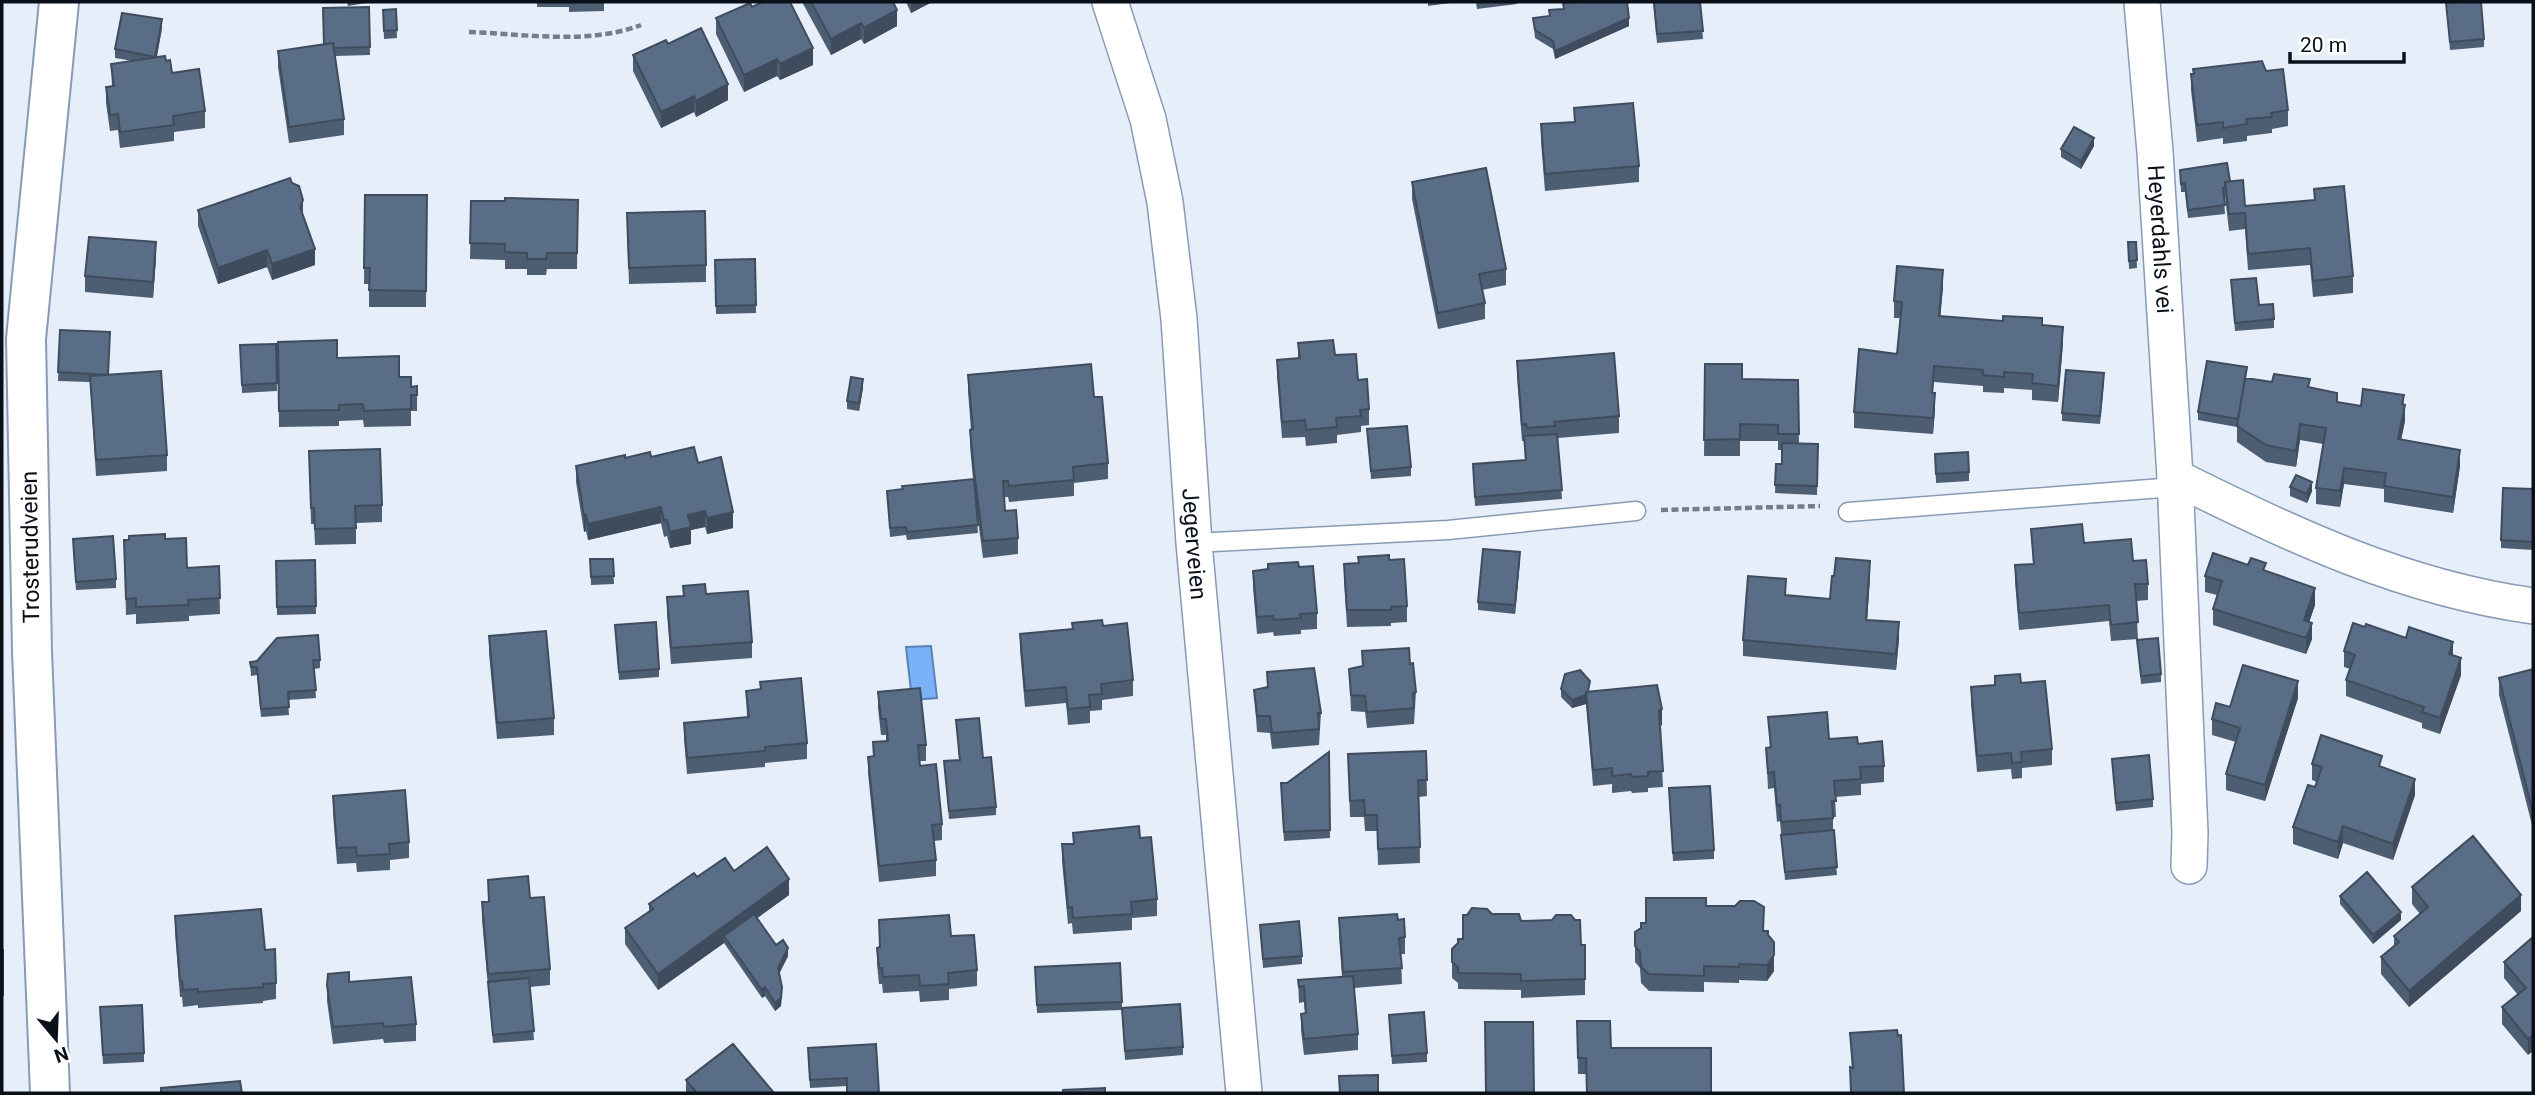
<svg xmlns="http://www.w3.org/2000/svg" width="2535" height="1095" viewBox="0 0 2535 1095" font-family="Roboto,sans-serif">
	<rect width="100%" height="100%" fill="#e6eefa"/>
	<path fill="#7bb1f7" stroke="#5981b5" stroke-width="2" d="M931,646L937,698L912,700L906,647Z"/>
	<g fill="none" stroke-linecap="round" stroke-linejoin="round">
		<g stroke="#879bb5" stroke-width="21">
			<path id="lane" d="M1848,512L2175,487
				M1194,543L1448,530L1636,511"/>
		</g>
		<g stroke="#879bb5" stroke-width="38">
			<g id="street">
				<path id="s1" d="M1110,2L1148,119L1165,202L1179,319L1194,543L1244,1093"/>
				<path id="s2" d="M2142,2L2155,152L2175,477L2190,833L2189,866"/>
				<path d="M2175,477C2291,535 2404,588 2533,606"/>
			</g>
		</g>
		<g stroke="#879bb5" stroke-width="42">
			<path id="secondary" d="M50,1093L32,651L26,339L59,2"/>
		</g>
		<path stroke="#757d88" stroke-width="4.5" stroke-dasharray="7 3.5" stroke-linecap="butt" d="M469,32C524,34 589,45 641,25
			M1661,510L1820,506"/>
		<use href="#lane" stroke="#fff" stroke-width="18"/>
		<use href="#street" stroke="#fff" stroke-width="35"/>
		<use href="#secondary" stroke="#fff" stroke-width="38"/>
	</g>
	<path fill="#4d5e73" d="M347,2H366V3L348,6Z
		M537,2H604V11L569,12V7H537Z
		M802,2H893L897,26L864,44L861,39L831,55Z
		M906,2H932L911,13Z
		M1428,2H1457L1428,6Z
		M1476,2H1517V4L1477,9Z
		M1653,2H1700L1703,39L1657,43Z
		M1563,3L1629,26L1555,59L1553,49L1535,38L1533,18L1549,16V10L1563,9Z
		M2446,3L2484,39V47L2450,50Z
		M369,7L370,55L335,56L344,119V135L289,143L278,67V51L324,44Z
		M752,7L813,65L780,80L777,76L744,92L716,34V18Z
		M396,9L397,38L384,39L383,10Z
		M162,28L157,57L166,61L172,73L205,111V128L174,132V141L120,148L118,130L110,131L106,103V87H112L111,64L133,61L115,58V49Z
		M668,44L728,100L696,117L694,112L661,128L633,71V55Z
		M2193,69L2266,71L2288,110V126L2272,129V133L2247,136V141L2223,144V138L2197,142L2191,90V74H2193Z
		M1574,108L1639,166V182L1545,191L1541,141V124L1574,122Z
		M2094,146L2081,169L2061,157V149Z
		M2180,170L2230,181L2245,206L2314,200V189L2353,276V293L2313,297L2310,265L2248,270L2245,229L2229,231L2225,196L2224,197L2225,214L2188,218L2185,192H2181Z
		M1412,182L1506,269V285L1482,290L1485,303V319L1438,329L1412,199Z
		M365,195H427L426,307H369V284H364Z
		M578,200L577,269H547L546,275H527V269H505V260L470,259L471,201Z
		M198,210L303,216L315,265L272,280L267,267L218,284L198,226Z
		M627,229L706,265V282L629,284Z
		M2128,242H2136L2137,268L2129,269Z
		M156,258L153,298L85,292V276Z
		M755,259L756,313L716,314L715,260Z
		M2231,280L2274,319V328L2235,331Z
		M1943,287L1940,316L2042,325L2063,343L2058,402L2032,400V390L2004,388V393L1983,392V386L1934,382L1933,393L1935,409L1933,434L1854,428V412L1897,354L1900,318H1894V301Z
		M60,330L108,374L167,455V471L96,476L90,382L58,381Z
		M278,342L337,358L399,377L411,387L417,386V411H411V426L364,427L363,420L339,421V426L279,427Z
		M1298,343L1335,355L1358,380L1369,409V425L1361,426V432L1337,435V443L1306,446L1305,437L1282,438L1277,376V360L1298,358Z
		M276,344L277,391L242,393L240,345Z
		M1517,361L1619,416V433L1558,438L1562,499L1475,506L1473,464L1525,460L1524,441H1522L1517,377Z
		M1705,364L1742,379L1798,380L1799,444H1818L1817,495L1775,493L1776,464H1782V450H1778V441H1740V456H1704Z
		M968,375L1094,397L1108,463V479L1074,483V496L1009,502L1008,497H1004L1005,511L1018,538V554L983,558L976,505L978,533L907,540L906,535L890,537L887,491L973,479L970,446V430H971L968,391Z
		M2246,378L2310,387L2337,402L2361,406L2404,405L2405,421L2401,439L2460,466L2453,513L2384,502V489L2344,484L2340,507L2316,504V488L2323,444L2300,440L2296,467L2266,462L2237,442V427L2198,420V412Z
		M2104,382L2100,424L2062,421V413Z
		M863,388L859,411L847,409V401Z
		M1367,429L1411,467V476L1371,479Z
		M309,451L382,505V522L356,523V544L315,545L314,524H311Z
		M1935,454L1969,472V481L1936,483Z
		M651,457L698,463L733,528L707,534L705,527L691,530V544L670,548L667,536L664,537L661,523L588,540L586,531L584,532L576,482V466L625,458Z
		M2290,487L2312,491L2307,503L2290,496Z
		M2533,489V550L2501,548V540Z
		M2031,529L2084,543L2133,561L2148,584V600L2136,601L2138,639L2111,641L2109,621L2019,630L2015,582V565L2033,564Z
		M165,539L187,568L219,566L220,614L189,616V621L136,624V614L126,615L124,540Z
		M73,547L116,579V588L76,590Z
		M1358,557L1389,560L1407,606V622L1391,623V626L1347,627L1344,580V564L1358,563Z
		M590,559H613L614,584L591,585Z
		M315,560L316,614L277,615L276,561Z
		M1520,560L1515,614L1478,610V602Z
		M1299,567L1317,613V629L1301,630V634L1274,636L1273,632L1257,634L1253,587V571Z
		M2266,571L2315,605L2309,622L2312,639L2306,654L2213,625V609L2217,595L2205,592V576Z
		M1870,577L1867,620L1899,639L1896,670L1743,656V640L1786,596L1830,599Z
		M683,586L706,594L752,642V658L671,664L667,613V597L683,596Z
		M1072,623L1103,626L1133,680V696L1102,700V710L1090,711V723L1068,725L1066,703L1025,707L1020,650V634L1072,629Z
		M615,625L659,669V677L619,680Z
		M489,636L554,718V735L497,739L489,653Z
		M2137,640L2161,674V682L2141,684Z
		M1362,651L1410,664L1416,692L1414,724L1367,728L1365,712L1351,711L1349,669L1362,667Z
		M2344,651L2453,656L2461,675L2440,734L2422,728V723L2346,696V680L2350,669L2344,667Z
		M320,660V668L314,669L316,698L288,700L289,715L261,717L257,675L251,676L250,662Z
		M2533,669V829L2499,695V678Z
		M1267,672L1321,713L1319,745L1272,749L1270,733L1257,732L1254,690L1267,687Z
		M1995,676L2021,683L2052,749V765L2022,768V778L2012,779L2011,769L1977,772L1971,704V687L1995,685Z
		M760,682L807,743V759L765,763V767L687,774L684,739V723L747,717L746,691L760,689Z
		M1561,689L1590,691L1662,725L1660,726L1663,787L1648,788V792L1632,793L1631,791L1612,793V784L1593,786L1586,704L1572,708L1561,697Z
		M878,692L926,745V761H920V766L942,824V840L934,841L936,860V876L879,882L868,773V757H873V742L886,741V735H881L878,708Z
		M2298,698L2265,801L2226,790V774L2236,742L2212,735V719L2230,707Z
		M1768,717L1829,739L1858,744L1884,766V782L1861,784V795L1835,797L1836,817H1833V830L1837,875L1785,880L1780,821L1777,822L1774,788L1768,789L1766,748L1770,747Z
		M956,720L996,807V815L949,819L944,761L959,760Z
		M1426,751L1427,796L1419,797L1420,863L1378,865L1377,831H1365L1364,817H1350L1348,754Z
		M1329,752L1330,838L1284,841L1281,792L1287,783Z
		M2112,759L2153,799V807L2116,811Z
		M2312,764L2382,767L2415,795L2393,860L2343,843L2338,859L2293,844V827L2317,782L2312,780Z
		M333,796L409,842V858L390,860V870L357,872L356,863L337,864L333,813Z
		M1669,797L1714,850V859L1673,861Z
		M1073,833L1140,838L1157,899V916L1132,918V930L1073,934L1072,923L1068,924L1062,861V844H1073Z
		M734,871L789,895L757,918L776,945L788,956L779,974L782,995L781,1006L775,1011L765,996L762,998L724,943L658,990L625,944V928L649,911V904L697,877Z
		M488,880L530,898L550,969V985L530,987L534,1040L493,1043L482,919V902H488Z
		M2412,887L2521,911L2409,1007L2381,974V957L2394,946V936L2420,914L2412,904Z
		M2340,896L2401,920L2373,944L2340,904Z
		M1706,906L1763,931L1774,942V971L1767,981L1739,980V983L1704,982V992L1649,991L1641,983L1640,968L1635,962V932L1646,923Z
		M1492,914L1521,921L1581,945H1585V995L1521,998V990L1458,989V983L1452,978V949Z
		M175,916L265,950L276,983V999L263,1001V1003L198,1008V1005L183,1007L182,997H180L175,932Z
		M1339,918L1398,920L1405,937V954H1401L1402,984L1354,988L1358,1034V1050L1304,1055L1301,1030V1014H1305L1304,1002L1299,1003L1298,980L1342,977L1339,935Z
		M879,920L951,936L977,970V986L949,989V1000L920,1002L919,991L883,993L882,984H879L877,964V948H879Z
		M1260,925L1302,956V964L1263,968Z
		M2533,937L2528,1055L2502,1024V1007L2518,995L2504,978V962Z
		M1035,967L1122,1002V1008L1183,1047V1055L1125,1060L1122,1010L1037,1013Z
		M349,982L416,1024V1041L384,1043L383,1039L333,1044L327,1001V985Z
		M100,1015L144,1053V1062L103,1064Z
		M1389,1015L1427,1053V1062L1392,1064Z
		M1577,1021L1611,1048L1586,1074H1578Z
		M1850,1033L1904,1093H1850V1067H1852Z
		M808,1057L879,1093L847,1086L810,1088Z
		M686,1080L774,1093H686Z"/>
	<path fill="#3f4c5e" d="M911,2H932L911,13Z
		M897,10V26L864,44V28Z
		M1629,18V26L1555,59V51Z
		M162,19V28L155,65V57Z
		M861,23V39L831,55V39Z
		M813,48V65L780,80V64Z
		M777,59V76L744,92V75Z
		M728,84V100L696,117V101Z
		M694,96V112L661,128V112Z
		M2094,138V146L2081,169V161Z
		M303,200V216L300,207Z
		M156,242V258L153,298V282Z
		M315,249V265L272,280V264Z
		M267,250V267L218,284V268Z
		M1943,270V287L1939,332V316Z
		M2063,327V343L2058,402V386Z
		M863,379V388L859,411V403Z
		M1935,393V409L1933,434V418Z
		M2404,395L2403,413L2405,405V421L2398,455V439Z
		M2300,424V440L2296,467V451Z
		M2460,450V466L2453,513V497Z
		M2344,468V484L2340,507V491Z
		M2312,482V491L2307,503V494Z
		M661,507V523L588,540V524Z
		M705,511V527L691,530V544L670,548V532L688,515Z
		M733,512V528L707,534V518Z
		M586,515V531L584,532V516Z
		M1520,552V560L1515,614V605Z
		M1870,561V577L1866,636V620Z
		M2315,588V605L2304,637V620Z
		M1899,622V639L1896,670V654Z
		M2312,623V639L2306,654V638Z
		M2453,642V658L2449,654Z
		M2461,658V675L2440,734V718Z
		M2298,681V698L2265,801V785Z
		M1586,695V704L1572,708V700Z
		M1662,709V725L1659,727V711Z
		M2415,779V795L2393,860V844Z
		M2343,826V843L2338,859V842Z
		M789,879V895L727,940L724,936V943L658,990V974Z
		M2521,895V911L2409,1007V991Z
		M2401,912V920L2373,944V935Z
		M788,948V956L778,976V968Z
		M1774,955V971L1767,981V965Z
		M765,987V996L762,998V990Z
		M782,987L781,1006L775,1011V1003Z
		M2533,1035V1051L2528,1055V1039Z"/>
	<path fill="#5a6d86" stroke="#3f4c5e" stroke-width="2" d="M763,2H790L813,48L780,64L777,59L744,75L716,18L750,3L752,7Z
		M811,2H893L897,10L864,28L861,23L831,39Z
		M1579,2H1627L1629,18L1555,51L1553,41L1535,30L1533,18L1550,16L1549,10L1564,9L1563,3Z
		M1654,2H1700L1703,31L1657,34Z
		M2459,2H2481L2484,39L2450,42L2446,3Z
		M369,7L370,47L334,48L333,43L324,44L323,8Z
		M396,9L397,30L384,31L383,10Z
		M122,13L162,19L155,57L115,49Z
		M701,28L728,84L696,101L694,96L661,112L633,55L666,40L668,44Z
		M333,43L344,119L289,127L278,51Z
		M165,56L166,61L170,60L172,73L199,69L205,111L173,116L174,125L120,132L118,114L110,115L106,87L114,86L111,64Z
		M2262,61L2266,71L2283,69L2288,110L2271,113L2272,117L2246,119L2247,124L2223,128V122L2197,125L2191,74H2194L2193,69Z
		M1633,103L1639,166L1545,174L1541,124L1575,122L1574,108Z
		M2074,127L2094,138L2081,161L2061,149Z
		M2227,163L2230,181L2225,182V188H2223L2225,205L2188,210L2185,183L2181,184L2180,170Z
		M1486,168L1506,269L1479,274L1485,303L1438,313L1412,182Z
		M290,178L292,183L299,186L303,200L300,207L315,249L272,264L267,250L218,268L198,210Z
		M2243,180L2245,206L2315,200L2314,189L2344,186L2353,276L2313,281L2310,248L2248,254L2245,213L2229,214L2225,182Z
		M365,195H427L426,291L369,290L370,268H364Z
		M505,198L578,200L577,253H547L546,259H527V253L505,252V244L470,243L471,201H505Z
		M705,211L706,265L629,268L627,213Z
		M89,237L156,242L153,282L85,276Z
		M2128,242H2136L2137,260L2129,261Z
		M755,259L756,305L716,306L715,260Z
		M1897,266L1943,270L1939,316L2003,321V316L2042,318V325L2063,327L2058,386L2032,383L2033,374L2004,372V377L1983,375V370L1934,366L1932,393H1935L1933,418L1854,412L1859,349L1897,354L1902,302L1894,301Z
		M2256,278L2259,305L2273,304L2274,319L2235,323L2231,280Z
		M60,330L110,332L108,375L58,372Z
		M337,340V358L399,356V377H411V387L417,386V395H411V409L364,411L363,404L339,405V410L279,411L278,342Z
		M1333,340L1335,355L1356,354L1358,380L1367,379L1369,409L1360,410L1361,416L1336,418L1337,427L1306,430L1305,420L1282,422L1277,360L1300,358L1298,343Z
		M276,344L277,383L242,385L240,345Z
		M1614,353L1619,416L1554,422L1555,426L1527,428L1526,424L1522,425L1517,361Z
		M2207,361L2247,367L2238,419L2198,412Z
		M1091,364L1094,397H1102L1108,463L1073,467L1074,480L1009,486L1008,481H1003L1005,511L1016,510L1018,538L983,541L974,471L970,430L973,429L968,375Z
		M1705,364H1742V379L1798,380L1799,434H1778V425L1740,424V439L1704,440Z
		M2066,370L2104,373L2100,416L2062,413Z
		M161,371L167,455L96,460L90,376Z
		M2274,374L2310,379L2308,387L2337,393V402L2361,406L2363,389L2404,395L2402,404L2405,405L2398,439L2460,450L2453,497L2384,486L2386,473L2344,468L2340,491L2316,488L2326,428L2300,424L2296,451L2266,445L2237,426L2245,378L2272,382Z
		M851,377L863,379L859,403L847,401Z
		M1407,426L1411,467L1371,471L1367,429Z
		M1557,434L1562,490L1475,497L1473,464L1526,460L1524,436Z
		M1782,443L1818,444L1817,486L1775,485L1776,464H1782Z
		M694,447L698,463L721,457L733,512L707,518L705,511L688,515L691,527L670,532L667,520H664L661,507L588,524L586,515L584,516L576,466L625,455V458L650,452L651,457Z
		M380,449L382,505L355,506L356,528L315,529L314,508H311L309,451Z
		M1968,452L1969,472L1936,474L1935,454Z
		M2296,475L2312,482L2307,494L2290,487Z
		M974,479L978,525L907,532L906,527L890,528L887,491L903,489L902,486Z
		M2503,488L2533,489V542L2501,540Z
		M2082,524L2084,543L2131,539L2133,561L2146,560L2148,584H2135L2138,622L2111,625L2109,605L2019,613L2015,565L2034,564L2031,529Z
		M165,534V539L186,538L187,568L219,566L220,598L188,600L189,605L136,607V598L126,599L124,540H129V536Z
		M113,536L116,579L76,582L73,539Z
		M1483,549L1520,552L1515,605L1478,602Z
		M2213,553L2248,565L2251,558L2266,563L2263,570L2315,588L2304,620L2312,623L2306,638L2213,609L2222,581L2205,576Z
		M1389,555V560L1404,559L1407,606L1391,607V610H1347L1344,564L1359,563L1358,557Z
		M1836,558L1870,561L1866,620L1899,622L1896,654L1743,640L1748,576L1786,579L1785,595L1830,599L1832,576H1834Z
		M590,559H613L614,576L591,577Z
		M315,560L316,606L277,607L276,561Z
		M1298,562L1299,567L1313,566L1317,613L1300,614L1301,618L1274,620L1273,616L1257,617L1253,571L1268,569V564Z
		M705,584L706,594L748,591L752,642L671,648L667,597L684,596L683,586Z
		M1102,620L1103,626L1127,623L1133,680L1101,684L1102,694L1089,695L1090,707L1068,709L1066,687L1025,691L1020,634L1073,629L1072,623Z
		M656,622L659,669L619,672L615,625Z
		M2353,623L2365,627L2366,624L2406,638L2409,627L2453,642L2449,654L2461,658L2440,718L2422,712L2424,707L2346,680L2355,655L2344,651Z
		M546,631L554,718L497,723L489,636Z
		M318,635L320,660H313L316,690L288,692L289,707L261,709L257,667H251L250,662L257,661L277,638Z
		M2158,638L2161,674L2141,676L2137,640Z
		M1409,648L1410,664L1413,663L1416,692L1413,693L1414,708L1367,712L1365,696L1351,695L1349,669L1363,666L1362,651Z
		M2243,665L2298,681L2265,785L2226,774L2240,728L2212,719L2216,703L2230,707Z
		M1314,668L1321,713H1318L1319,729L1272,733L1270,716H1257L1254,690L1268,687L1267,672Z
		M2533,669V813L2499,678Z
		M1580,670L1590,681L1588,691L1586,692V695L1572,700L1561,689L1565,674Z
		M2020,674L2021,683L2045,681L2052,749L2021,752L2022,762L2012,763L2011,753L1977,756L1971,687L1995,685V676Z
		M801,678L807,743L765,747V751L687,758L684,723L749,717L746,691L761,689L760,682Z
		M1657,685L1662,709L1659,711L1663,771L1648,772V776L1632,777L1631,774L1612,776V768L1593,770L1586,692Z
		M920,688L926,745H918L920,766L936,764L942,824L932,825L936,860L879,866L868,757L874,756L873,742L888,741L886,719H881L878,692Z
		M1827,712L1829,739L1857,737L1858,744L1882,741L1884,766L1860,767L1861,779L1834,781L1836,801H1832L1833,818L1781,822L1780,805L1777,806L1774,772L1768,773L1766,748L1771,747L1768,717Z
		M979,718L983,758L991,757L996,807L949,811L944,761L960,760L956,720Z
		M2321,735L2382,756L2379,766L2415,779L2393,844L2343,826L2338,842L2293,827L2308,785L2315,787L2322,767L2312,764Z
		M1426,751L1427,780H1418L1420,847L1378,849L1377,815H1365L1364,800L1350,801L1348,754Z
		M1329,752L1330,830L1284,832L1281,783H1287Z
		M2149,755L2153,799L2116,803L2112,759Z
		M1710,786L1714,850L1673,853L1669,788Z
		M405,790L409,842L389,844L390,854L357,856L356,847L337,848L333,796Z
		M1139,826L1140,838L1151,837L1157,899L1131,902L1132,914L1073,918L1072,907L1068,908L1062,844H1074L1073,833Z
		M1834,830L1837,867L1785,872L1781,835Z
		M2473,836L2521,895L2409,991L2381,957L2399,942L2394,936L2428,907L2412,887Z
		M767,847L789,879L658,974L625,928L653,909L649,904L694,873L697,877L725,858L734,871Z
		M2367,872L2401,912L2373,935L2340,896Z
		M528,876L530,898L544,897L550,969L488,974L482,902H489L488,880Z
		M1646,898H1706V906H1735L1740,901H1754L1764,907L1763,931H1768V935L1774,942V955L1767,965L1739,964V967L1704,966V976L1649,974L1641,967L1640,952L1635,946V932L1641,928V923H1646Z
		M1472,908L1487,909L1492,914H1519L1521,921L1552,920L1556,915H1571L1575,920H1580L1581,945H1585V979L1521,981V974L1458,973V967L1452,962V949L1458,943V939H1463V915H1467Z
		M261,909L265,950L275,949L276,983L263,984V987L198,992V989L183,990L182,981H180L175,916Z
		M754,914L776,945L783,940L788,948L778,968L782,987L781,998L775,1003L765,987L762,990L724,936Z
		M1397,914L1398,920L1404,919L1405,937L1399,938L1402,968L1343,972L1339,918Z
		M949,915L951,936L974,935L977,970L948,973L949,984L920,986L919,975L883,977L882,968H879L877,948L880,947L879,920Z
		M1299,921L1302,956L1263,959L1260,925Z
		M2533,937V1035L2528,1039L2502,1007L2526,988L2504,962Z
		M2,950H3V995H2Z
		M1120,963L1122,1002L1037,1005L1035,967Z
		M349,972V982L411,977L416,1024L384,1027L383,1023L333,1027L327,985L328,974Z
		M1353,976L1358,1034L1304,1039L1301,1014L1306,1013L1304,986L1299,987L1298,980Z
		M529,978L534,1031L493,1035L488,982Z
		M1180,1004L1183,1047L1125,1051L1122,1008Z
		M142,1005L144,1053L103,1055L100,1007Z
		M1424,1012L1427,1053L1392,1056L1389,1015Z
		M1577,1021H1610L1611,1048H1711V1093H1587L1586,1058H1578Z
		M1485,1022H1533L1534,1093H1486Z
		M1897,1030L1898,1036L1901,1035L1904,1093H1851L1850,1067L1853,1068L1850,1033Z
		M733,1044L774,1093H697L686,1080Z
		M876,1044L879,1093H847V1078L810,1080L808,1048Z
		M1378,1075V1093H1340L1339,1076Z
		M240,1081L242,1093H161V1088Z
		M1105,1088V1093H1063V1090Z"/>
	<g text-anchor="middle" stroke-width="5" stroke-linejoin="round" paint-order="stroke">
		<g font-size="23" fill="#09101a" stroke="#fff">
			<text dy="8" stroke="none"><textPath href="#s2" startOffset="238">Heyerdahls vei</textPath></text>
			<text dy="8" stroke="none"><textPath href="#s1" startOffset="551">Jegerveien</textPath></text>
			<text transform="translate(30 547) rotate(-91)" y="8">Trosterudveien</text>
		</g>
	</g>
	<rect width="2535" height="1095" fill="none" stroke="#09101a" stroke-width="7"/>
	<g transform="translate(56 1039) rotate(161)" stroke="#ffffff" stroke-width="5" paint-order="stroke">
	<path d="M0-5L12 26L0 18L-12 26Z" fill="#09101a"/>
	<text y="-10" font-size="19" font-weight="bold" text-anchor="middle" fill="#09101a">N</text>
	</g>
	<path d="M2290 52v10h114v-10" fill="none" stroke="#09101a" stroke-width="3.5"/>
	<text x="2300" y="52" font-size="21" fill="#09101a" stroke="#ffffff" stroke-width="5" paint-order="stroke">20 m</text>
</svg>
